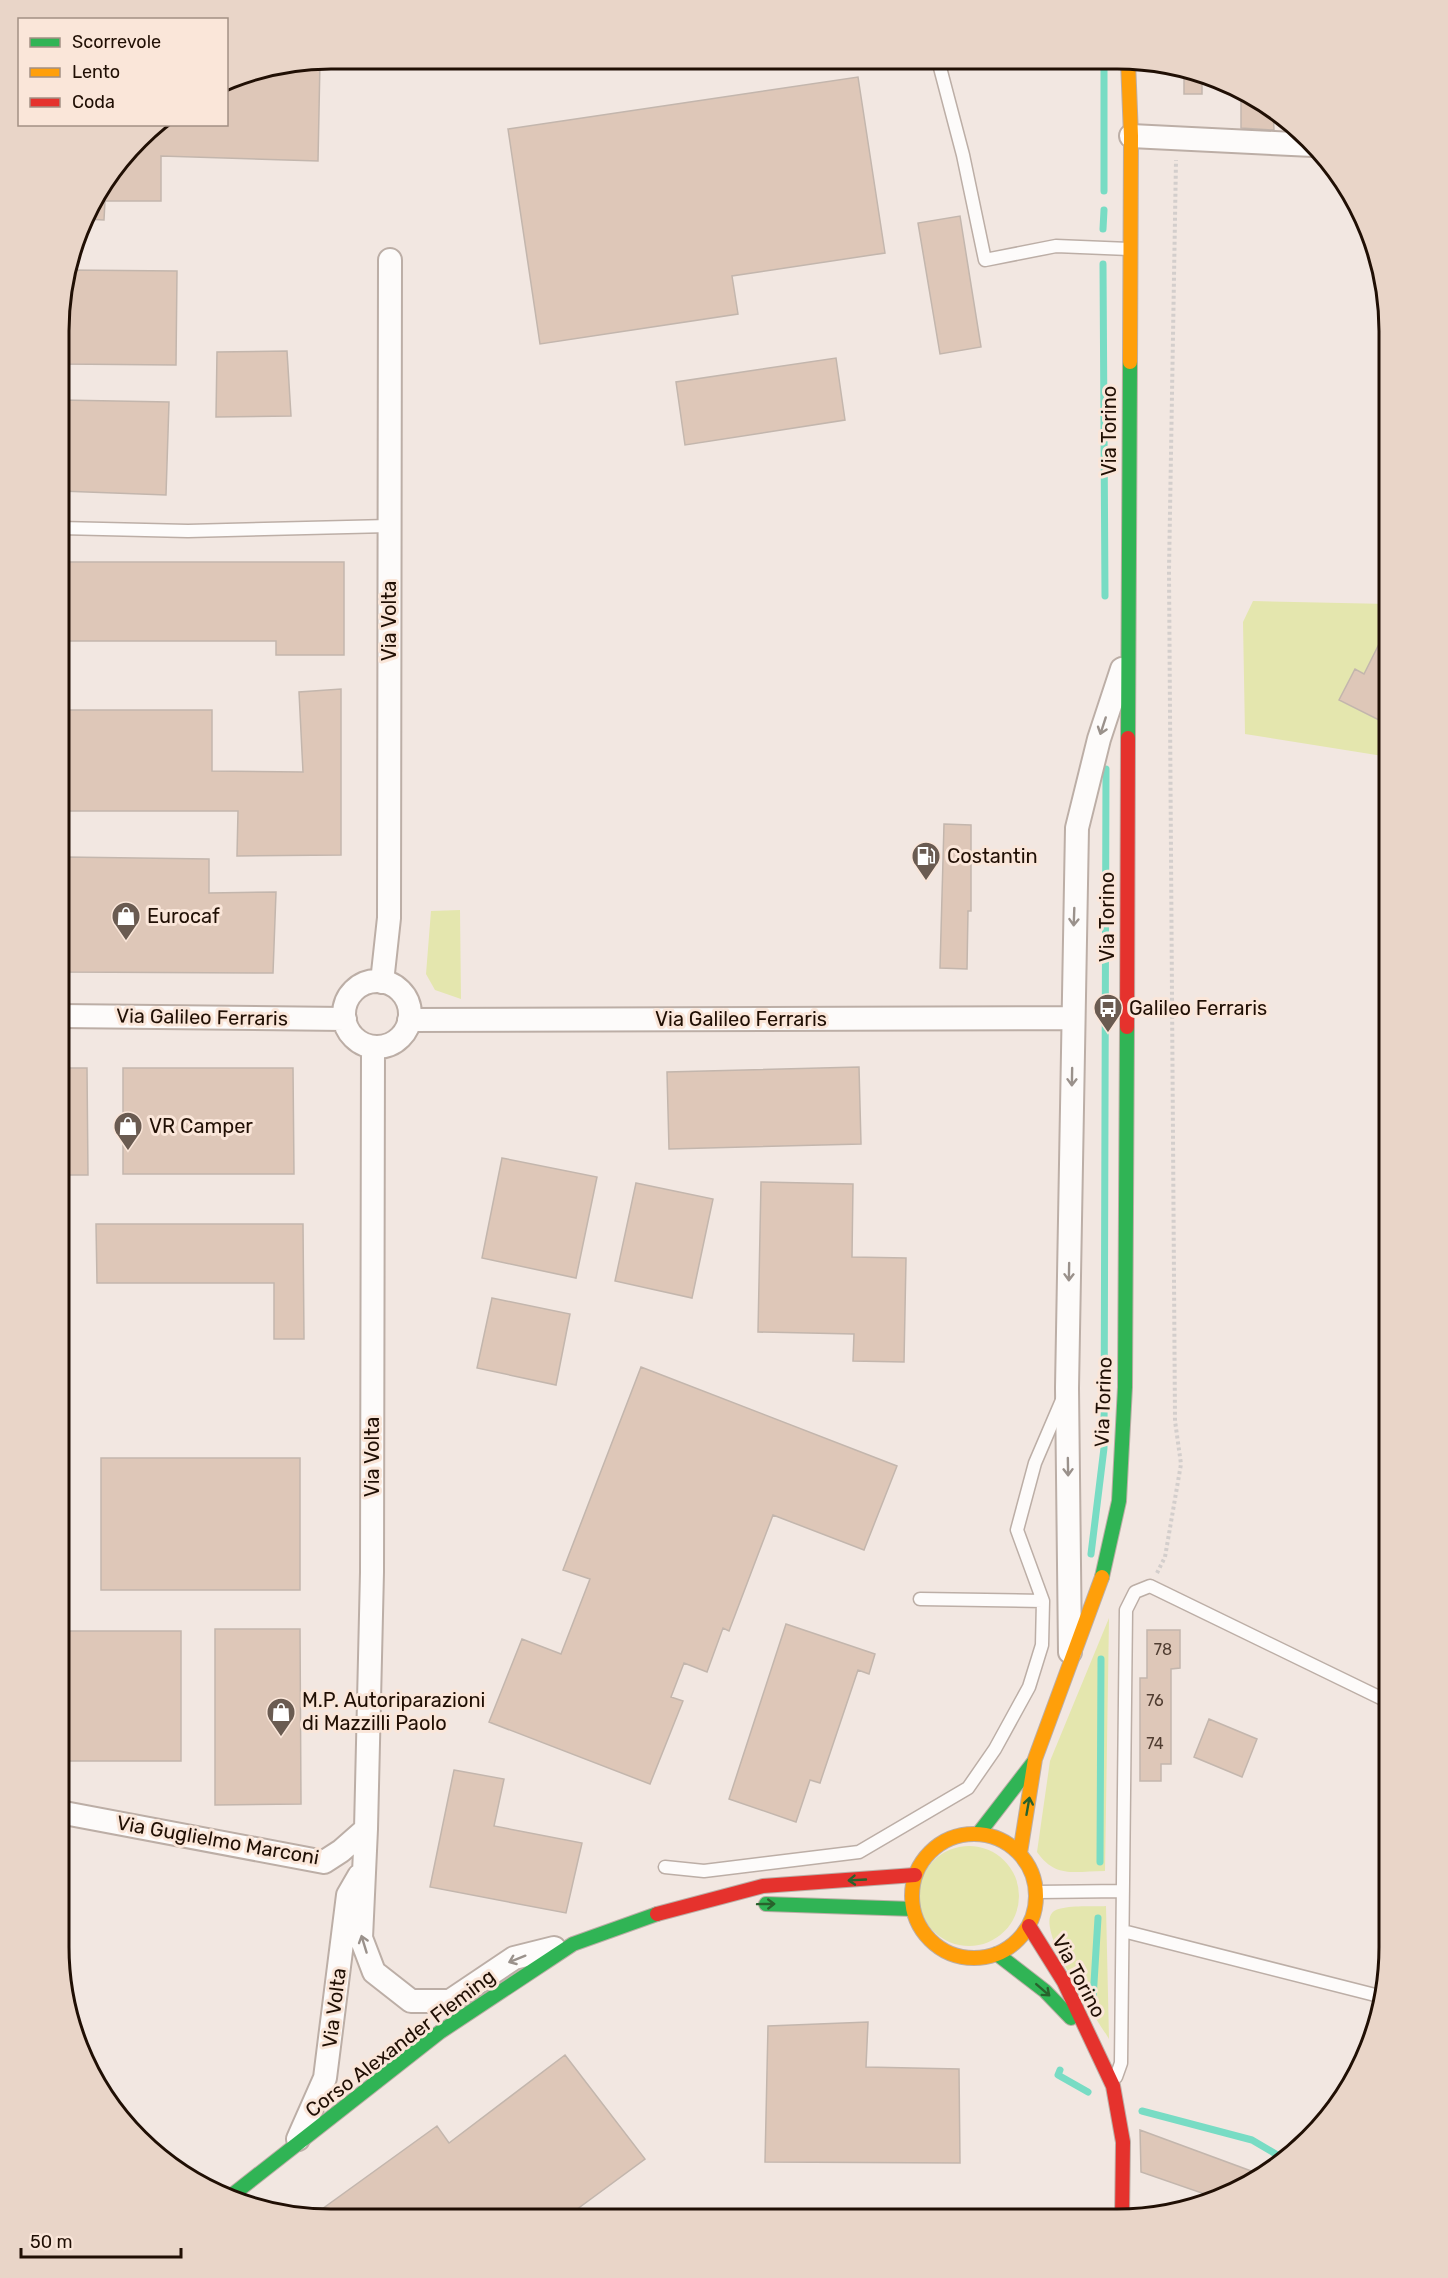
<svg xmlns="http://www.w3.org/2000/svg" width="1448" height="2278" viewBox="0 0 1448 2278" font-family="Rubik,sans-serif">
	<rect width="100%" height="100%" fill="#f2e7e1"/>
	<path fill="#e4e6ae" d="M1253,601L1389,604V757L1245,734L1243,622Z
		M460,910L461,999L435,990L426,974L431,911Z
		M1109,1618L1105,1871C1075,1871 1056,1879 1037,1852L1050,1761Z
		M919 1896a50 50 0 1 1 100 0a50 50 0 1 1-100 0Z
		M1106,1906L1109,2039C1098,2020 1036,1931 1052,1913C1059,1904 1094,1907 1106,1906Z"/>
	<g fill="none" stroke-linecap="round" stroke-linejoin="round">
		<path stroke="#78dcc4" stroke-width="7" d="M1104,61V191
			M1103,229L1104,210
			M1103,264L1105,596
			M1091,1554L1104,1448L1106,769
			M1100,1862L1101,1659
			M1093,1999L1098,1918
			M1060,2070L1058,2075L1088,2092
			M1142,2111L1252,2140L1286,2160"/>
	</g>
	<path fill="#dec7b8" stroke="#c3b6ad" stroke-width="1.5" d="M320,61L318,161L161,156V201H105L104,220L84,219L87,210L151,126L226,124V79Z
		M1184,69L1202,74V94H1184Z
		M858,77L885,253L732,276L738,314L540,344L508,129Z
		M1241,91L1273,109L1274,130L1241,128Z
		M960,216L981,347L940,354L918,223Z
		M68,270L177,271L176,365L61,364V296Z
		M287,351L291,416L216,417L217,352Z
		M836,358L845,420L685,445L676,382Z
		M61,400L169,402L166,495L61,491Z
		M60,562H344V655H276V641H60Z
		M1389,624V705L1381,721L1339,700L1355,669L1364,674Z
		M341,689V855L237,856L238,811H62V710H212V771L303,772L299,692Z
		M944,824L971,825V911H968L967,969L940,968Z
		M65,857L209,859V893L276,892L273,973L64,972Z
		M859,1067L861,1144L669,1149L667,1072Z
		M60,1068H87L88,1175H60Z
		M123,1068H293L294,1174H123Z
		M502,1158L597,1177L576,1278L482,1258Z
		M761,1182L853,1184L852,1257L906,1258L904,1362L853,1361L854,1334L758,1332Z
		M636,1183L713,1199L692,1298L615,1281Z
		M96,1224H303L304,1339H274V1283H97Z
		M492,1298L570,1314L556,1385L477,1368Z
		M641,1367L897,1466L864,1550L773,1515L729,1631L723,1628L707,1672L684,1663L671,1697L683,1701L650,1784L489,1722L522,1639L561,1654L590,1579L563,1570Z
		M101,1458H300V1590H101Z
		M786,1624L875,1654L869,1674L858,1670L820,1783L810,1780L796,1822L729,1799Z
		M215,1629H300L301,1804L215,1805Z
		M1147,1630H1180V1668L1171,1669V1764H1161V1781H1140V1678H1147Z
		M67,1631H181V1761H68Z
		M1209,1719L1257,1739L1242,1777L1194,1757Z
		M454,1770L504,1779L494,1826L582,1843L566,1913L430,1887Z
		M868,2022L866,2067L959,2069L960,2163L765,2162L768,2026Z
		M565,2055L645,2159L565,2218L311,2217L437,2126L449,2143Z
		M1140,2130L1262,2175L1219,2199L1141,2172Z"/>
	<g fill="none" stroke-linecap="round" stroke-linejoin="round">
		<g stroke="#bcaea6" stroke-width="15">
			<path id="lane" d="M938,60L963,155L985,260L1056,246L1129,249
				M60,528L188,531L389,526
				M920,1599L1043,1601
				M665,1867L704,1871L859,1852L968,1788L995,1749L1029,1687L1042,1645L1043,1601L1017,1530L1035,1463L1062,1400
				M1037,1892L1123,1891
				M1123,1931L1383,1997
				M1116,2077L1121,2063L1126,1610L1135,1592L1150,1586L1389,1702"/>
		</g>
		<g stroke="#bcaea6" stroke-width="26">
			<path id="street" d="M1131,136L1313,145
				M344 1014a33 33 0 1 1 66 0a33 33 0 1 1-66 0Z
				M382,982L389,918L390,260
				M60,1016L345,1019
				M409,1020L1073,1018
				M373,1047L372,1572L366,1829L361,1938L374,1972L411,2001H450L514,1958L554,1948
				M1070,1652L1067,1388L1077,828L1099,739L1122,669
				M59,1812L324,1862L341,1851L366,1829
				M298,2139L325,2078L348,1895L359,1876"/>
		</g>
		<g stroke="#bcaea6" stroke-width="16">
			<path id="fast" d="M1128,738L1130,362
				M1102,1577L1119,1501L1125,1387L1127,1027
				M979,1833L1033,1763
				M766,1904L913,1909
				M997,1954L1045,1991L1071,2018
				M227,2199L440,2032L573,1944L657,1914"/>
		</g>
		<g stroke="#bcaea6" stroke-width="16">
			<path id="slow" d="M1128,61L1131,136L1130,362
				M912 1896a62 62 0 1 1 124 0a62 62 0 1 1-124 0Z
				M1020,1853L1035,1759L1102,1577"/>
		</g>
		<g stroke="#bcaea6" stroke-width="16">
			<path id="jam" d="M1127,1027L1128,738
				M657,1914L763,1886L915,1875
				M1029,1926L1064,1982L1113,2086L1123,2142L1122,2219"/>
		</g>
		<path stroke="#d3cecc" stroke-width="4" stroke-dasharray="3 3" stroke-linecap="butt" d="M1157,1573L1165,1557L1181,1464L1175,1421L1169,571L1176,160"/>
		<use href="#lane" stroke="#fdfbfa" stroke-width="12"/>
		<use href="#street" stroke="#fdfbfa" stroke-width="22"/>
		<use href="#fast" stroke="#30b455" stroke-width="14"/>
		<use href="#slow" stroke="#ff9f0a" stroke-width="14"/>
		<use href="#jam" stroke="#e5322d" stroke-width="14"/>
	</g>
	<defs><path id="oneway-shaft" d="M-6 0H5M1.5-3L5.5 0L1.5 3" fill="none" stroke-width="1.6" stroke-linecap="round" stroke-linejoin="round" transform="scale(1.5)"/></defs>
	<g stroke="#9a918b">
		<use href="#oneway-shaft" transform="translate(1103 726) rotate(108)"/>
		<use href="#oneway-shaft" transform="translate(1074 917) rotate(92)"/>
		<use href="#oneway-shaft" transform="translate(1072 1077) rotate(91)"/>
		<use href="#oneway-shaft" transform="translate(1069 1272) rotate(91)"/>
		<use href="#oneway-shaft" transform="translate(1068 1467) rotate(89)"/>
		<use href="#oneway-shaft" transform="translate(364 1944) rotate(-107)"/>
		<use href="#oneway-shaft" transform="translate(517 1959) rotate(158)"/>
	</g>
	<g stroke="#28622c">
		<use href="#oneway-shaft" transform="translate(1028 1806) rotate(-80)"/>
		<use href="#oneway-shaft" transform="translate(857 1880) rotate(177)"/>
		<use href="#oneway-shaft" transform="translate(766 1904) rotate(-1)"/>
		<use href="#oneway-shaft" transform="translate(1043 1990) rotate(41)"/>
	</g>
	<defs>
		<g id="fuel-pin" transform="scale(1.5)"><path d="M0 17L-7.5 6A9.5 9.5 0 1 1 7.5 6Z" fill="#6a5b51" stroke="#fae6d9"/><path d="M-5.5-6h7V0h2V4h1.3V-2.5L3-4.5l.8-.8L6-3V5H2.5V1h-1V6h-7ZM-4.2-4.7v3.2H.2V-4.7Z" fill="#fff"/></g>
		<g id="shop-pin" transform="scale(1.5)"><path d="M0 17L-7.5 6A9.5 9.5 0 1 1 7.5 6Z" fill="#6a5b51" stroke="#fae6d9"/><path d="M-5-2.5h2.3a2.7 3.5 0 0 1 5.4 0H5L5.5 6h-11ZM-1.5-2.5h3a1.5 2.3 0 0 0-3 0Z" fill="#fff"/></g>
		<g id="bus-pin" transform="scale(1.5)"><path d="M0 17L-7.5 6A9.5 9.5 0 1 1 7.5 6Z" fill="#6a5b51" stroke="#fae6d9"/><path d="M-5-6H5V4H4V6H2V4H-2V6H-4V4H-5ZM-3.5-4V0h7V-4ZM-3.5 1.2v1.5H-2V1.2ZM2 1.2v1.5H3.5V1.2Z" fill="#fff"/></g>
	</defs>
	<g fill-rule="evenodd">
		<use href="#fuel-pin" x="926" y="856"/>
		<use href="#shop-pin" x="126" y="916"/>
		<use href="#bus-pin" x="1108" y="1008"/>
		<use href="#shop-pin" x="128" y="1126"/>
		<use href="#shop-pin" x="281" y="1712"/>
	</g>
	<g text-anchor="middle" stroke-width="6" stroke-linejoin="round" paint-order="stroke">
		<g font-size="16" fill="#503d31">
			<text x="1163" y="1655">78</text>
			<text x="1155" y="1706">76</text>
			<text x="1155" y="1749">74</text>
		</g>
		<g font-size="20" fill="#200f04" stroke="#fae6d9">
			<text transform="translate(1109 431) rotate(-90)" y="7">Via Torino</text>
			<text transform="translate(389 621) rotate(-90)" y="7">Via Volta</text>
			<text transform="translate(1107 917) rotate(-90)" y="7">Via Torino</text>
			<text transform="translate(202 1017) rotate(1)" y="7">Via Galileo Ferraris</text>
			<text x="741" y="1026">Via Galileo Ferraris</text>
			<text transform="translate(1103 1402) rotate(-88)" y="7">Via Torino</text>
			<text transform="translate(372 1457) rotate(-90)" y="7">Via Volta</text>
			<text transform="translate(218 1840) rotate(10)" y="7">Via Guglielmo Marconi</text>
			<text transform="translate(1079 1976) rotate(62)" y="7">Via Torino</text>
			<text transform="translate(334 2008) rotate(-83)" y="7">Via Volta</text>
			<text transform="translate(400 2043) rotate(-37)" y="7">Corso Alexander Fleming</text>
		</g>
		<g font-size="20" fill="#200f04" stroke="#fae6d9" text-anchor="start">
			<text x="947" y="863">Costantin</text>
			<text x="147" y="923">Eurocaf</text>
			<text x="1129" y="1015">Galileo Ferraris</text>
			<text x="149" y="1133">VR Camper</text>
			<text x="302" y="1707">M.P. Autoriparazioni<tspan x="302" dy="23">di Mazzilli Paolo</tspan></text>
		</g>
	</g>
	<path d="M0 0H1448V2278H0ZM331 69H1117A262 262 0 0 1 1379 331V1947A262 262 0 0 1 1117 2209H331A262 262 0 0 1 69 1947V331A262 262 0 0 1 331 69Z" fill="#e9d5c8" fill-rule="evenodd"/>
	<path fill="none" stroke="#200f04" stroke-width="3" d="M331 69H1117A262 262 0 0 1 1379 331V1947A262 262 0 0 1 1117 2209H331A262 262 0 0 1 69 1947V331A262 262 0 0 1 331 69Z"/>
	<rect x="18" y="18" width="210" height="108" fill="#fae6d9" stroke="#a39084" stroke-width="1.5"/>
	<rect x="30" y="38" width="30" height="9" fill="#30b455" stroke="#a39084" stroke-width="1.5"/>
	<text x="72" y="48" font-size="18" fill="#200f04">Scorrevole</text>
	<rect x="30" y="68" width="30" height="9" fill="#ff9f0a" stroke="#a39084" stroke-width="1.5"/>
	<text x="72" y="78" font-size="18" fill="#200f04">Lento</text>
	<rect x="30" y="98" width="30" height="9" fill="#e5322d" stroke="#a39084" stroke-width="1.5"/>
	<text x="72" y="108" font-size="18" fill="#200f04">Coda</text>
	<path d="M21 2248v9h160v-9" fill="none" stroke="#200f04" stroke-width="3"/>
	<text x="30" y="2248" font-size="18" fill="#200f04" stroke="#fae6d9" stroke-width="4.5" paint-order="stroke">50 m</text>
</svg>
